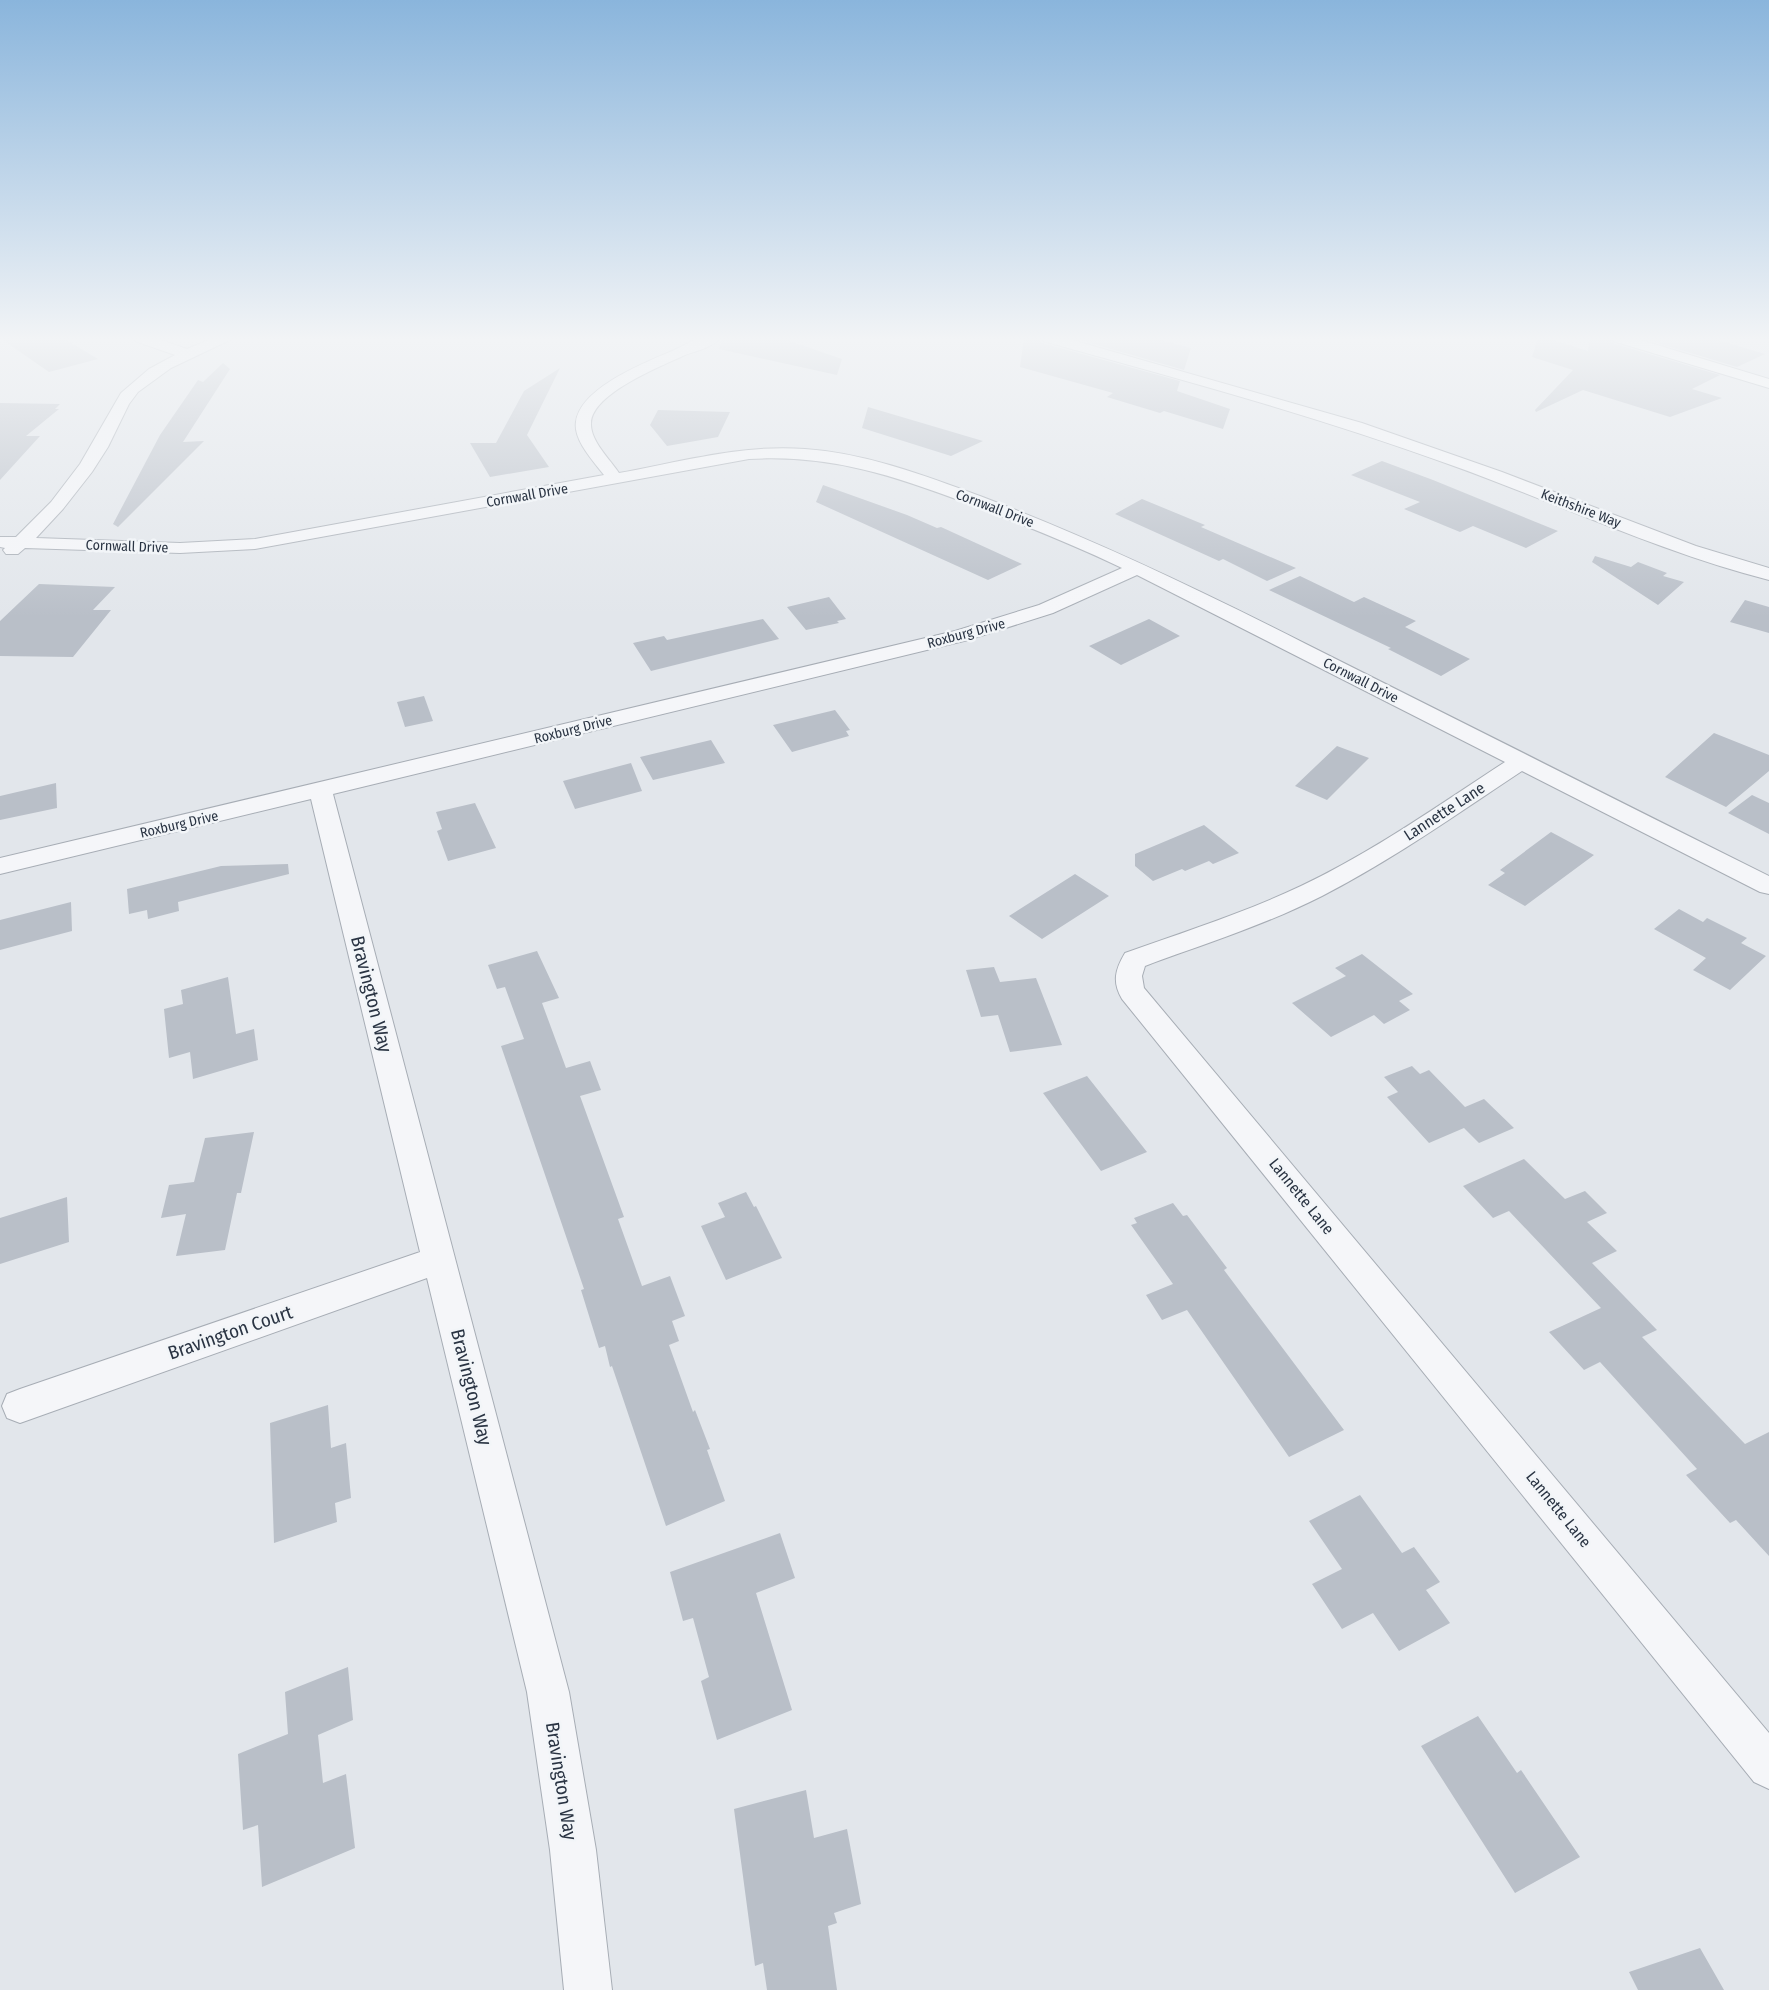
<svg xmlns="http://www.w3.org/2000/svg" width="1769" height="1990" viewBox="0 0 1769 1990" font-family="'Fira Sans Condensed',sans-serif">
	<rect width="100%" height="100%" fill="#e2e6eb"/>
	<path fill="#b9bfc8" d="M0,338H63L98,359L49,372Z
		M722,338H781L842,359L837,375L719,349Z
		M1024,338H1039L1042,343L1180,381L1177,391L1230,409L1223,429L1164,411L1160,413L1107,397L1113,393L1020,367Z
		M1073,338H1153L1191,348L1184,370Z
		M1538,338H1547L1588,351L1590,338H1609L1612,343L1720,375L1692,389L1722,398L1670,417L1583,390L1536,412L1535,410L1573,370L1532,357Z
		M1641,338H1711L1765,354L1737,367Z
		M223,363L230,369L183,442L204,441L118,527L113,524L160,435L198,380L203,382Z
		M560,368L527,435L549,467L490,477L470,443H496L524,391Z
		M0,403L60,404L55,409H59L26,436H40L0,480Z
		M868,407L983,441L951,456L862,428Z
		M658,410L730,412L718,437L667,446L650,425Z
		M1382,461L1433,480L1558,531L1526,548L1473,526L1460,532L1404,509L1420,502L1351,475Z
		M823,485L907,515L937,528L941,527L1022,564L988,580L816,502Z
		M1142,499L1205,525L1201,527L1296,568L1267,581L1223,559L1219,561L1115,514Z
		M1595,556L1631,567L1638,562L1667,573L1663,576L1684,582L1658,605L1592,562Z
		M1300,576L1354,602L1364,597L1416,621L1405,627L1470,659L1441,676L1388,649L1391,648L1269,590Z
		M39,584L115,587L93,610H111L73,657L0,656V621Z
		M829,597L846,619L837,621L839,623L806,630L787,607Z
		M1745,600L1769,607V633L1730,622Z
		M763,619L779,639L651,671L633,643L664,636L667,640Z
		M1149,619L1180,636L1121,665L1089,646Z
		M424,696L433,721L405,727L397,702Z
		M835,710L850,730L846,731L849,736L792,752L773,725Z
		M1714,733L1769,755V771L1726,807L1665,777Z
		M711,740L725,763L653,780L640,757Z
		M1337,746L1369,758L1327,800L1295,786Z
		M631,763L642,791L575,809L563,781Z
		M56,783L57,808L0,820V796Z
		M1752,795L1769,803V834L1728,813Z
		M475,803L496,848L448,861L437,831L442,829L436,812Z
		M1204,825L1239,853L1213,864L1209,861L1185,871L1182,869L1153,881L1135,866V854Z
		M1551,832L1594,855L1525,906L1488,885L1505,873L1500,870Z
		M288,864L289,874L178,902L179,911L148,919L147,910L129,914L127,889L221,866Z
		M1075,874L1109,896L1042,939L1009,916Z
		M71,902L72,931L0,950V920Z
		M1679,909L1703,922L1707,918L1747,938L1741,943L1766,956L1730,990L1693,970L1706,958L1654,929Z
		M537,951L559,998L542,1003L566,1068L590,1061L601,1090L580,1096L624,1217L618,1219L642,1286L670,1276L685,1316L672,1321L679,1341L669,1345L693,1412L695,1410L710,1449L707,1450L725,1501L666,1526L612,1366L610,1367L605,1346L599,1348L581,1290L584,1289L501,1046L524,1039L505,987L497,989L488,965Z
		M1362,954L1413,994L1399,1001L1410,1010L1384,1024L1374,1015L1331,1037L1292,1003L1346,976L1335,968Z
		M994,967L1000,982L1036,978L1062,1045L1010,1052L998,1015L981,1017L966,970Z
		M228,977L236,1034L254,1029L258,1060L193,1079L190,1052L169,1058L164,1009L183,1004L181,990Z
		M1412,1066L1420,1074L1429,1070L1465,1107L1484,1099L1514,1128L1479,1143L1464,1128L1429,1143L1387,1097L1398,1092L1384,1077Z
		M1087,1076L1147,1152L1101,1171L1043,1093Z
		M254,1132L241,1193H237L225,1250L176,1256L186,1214L161,1218L169,1185L194,1182L205,1138Z
		M1524,1159L1565,1199L1585,1191L1607,1213L1587,1222L1617,1251L1592,1263L1657,1330L1642,1337L1745,1444L1769,1432V1556L1736,1520L1730,1523L1686,1475L1697,1469L1600,1362L1584,1370L1549,1332L1601,1308L1509,1211L1493,1218L1463,1186Z
		M746,1192L754,1207L756,1206L782,1258L726,1280L701,1226L725,1217L718,1203Z
		M67,1197L69,1242L0,1264V1218Z
		M1173,1203L1183,1216L1187,1215L1227,1268L1224,1270L1344,1430L1289,1457L1187,1310L1162,1320L1146,1295L1173,1284L1131,1225L1137,1223L1134,1218Z
		M328,1405L331,1448L346,1443L351,1498L335,1503L337,1522L274,1543L270,1423Z
		M1360,1495L1402,1553L1414,1547L1440,1582L1426,1590L1450,1623L1399,1651L1373,1613L1342,1629L1312,1584L1342,1569L1309,1521Z
		M780,1533L795,1578L756,1593L792,1710L717,1740L701,1681L709,1677L693,1618L683,1621L670,1572Z
		M348,1667L353,1720L318,1735L323,1783L346,1774L355,1848L262,1887L258,1825L243,1830L238,1754L288,1734L285,1692Z
		M1478,1716L1517,1773L1521,1770L1580,1857L1515,1893L1421,1746Z
		M806,1790L814,1838L847,1829L861,1904L834,1913L837,1923L828,1926L837,1990H767L763,1963L755,1966L734,1809Z
		M1700,1948L1724,1990H1638L1629,1972Z"/>
	<g fill="none" stroke-linecap="round" stroke-linejoin="round">
		<g stroke="#a7adb5" stroke-width="2">
			<path id="street" d="M133,338H155L187,349L213,338H234L171,368L138,392L129,404L108,447L92,472L63,509L36,538L180,543L255,539L604,475C594,462 573,440 576,422C580,388 644,363 672,351C681,347 691,341 700,338C706,337 714,338 720,338C713,347 696,351 685,355C662,366 592,393 591,423C590,441 610,459 619,473C680,462 743,444 805,449C865,453 923,475 980,496C1091,538 1198,589 1304,643C1459,721 1614,799 1769,876V894L1760,892L1522,771C1457,814 1392,860 1322,896C1265,925 1204,944 1145,966L1142,976L1144,988L1769,1733V1789L1754,1782L1122,999C1112,982 1115,970 1125,953C1184,932 1244,913 1301,886C1373,852 1439,805 1505,762L1137,575L1053,613L968,640L333,794L569,1692L596,1850L612,1990H564L550,1850L527,1692L427,1278L20,1423L7,1418L2,1406L7,1394L20,1389L420,1252L311,799L0,874V858L955,631L1039,605L1122,568C1074,545 1024,525 974,506C898,477 832,454 749,459L255,549L180,553L25,548L18,554H6L3,550L5,548L0,547V537H16L51,502L80,464L121,393L149,369L175,355L135,341Z
				M1041,338H1065L1362,423L1502,472L1696,546L1769,568V580C1660,552 1557,503 1451,465C1317,416 1180,379 1043,341Z"/>
		</g>
		<g stroke="#a7adb5" stroke-width="2">
			<path id="secondary" d="M1611,338H1634L1769,379V388L1613,341Z"/>
		</g>
		<use href="#street" fill="#f5f6f9" fill-rule="evenodd"/>
		<use href="#secondary" fill="#fff" fill-rule="evenodd"/>
	</g>
	<linearGradient id="sky" x2="0" y2="1"><stop stop-color="#8ab5dc"/><stop offset="0.55" stop-color="#f2f4f6"/><stop offset="1" stop-color="#f2f4f6" stop-opacity="0"/></linearGradient>
	<rect width="1769" height="617" fill="url(#sky)"/>
	<g text-anchor="middle" stroke-width="5" stroke-linejoin="round" paint-order="stroke">
		<g font-size="14" fill="#2a3443" stroke="#f2f5f8">
			<text transform="translate(527 495) rotate(-10)" y="5">Cornwall Drive</text>
			<text transform="translate(995 508) rotate(21)" y="5">Cornwall Drive</text>
			<text transform="translate(1581 508) rotate(21)" y="5">Keithshire Way</text>
			<text transform="translate(127 546) rotate(2)" y="5">Cornwall Drive</text>
			<text transform="translate(966 633) rotate(-15)" y="5">Roxburg Drive</text>
			<text transform="translate(1361 680) rotate(27)" y="5">Cornwall Drive</text>
			<text transform="translate(573 729) rotate(-14)" y="5">Roxburg Drive</text>
			<text transform="translate(179 824) rotate(-13)" y="5">Roxburg Drive</text>
		</g>
		<g font-size="16" fill="#2a3443" stroke="#f2f5f8">
			<text transform="translate(1444 811) rotate(-33)" y="6">Lannette Lane</text>
			<text transform="translate(1302 1196) rotate(51)" y="6">Lannette Lane</text>
			<text transform="translate(1559 1509) rotate(51)" y="6">Lannette Lane</text>
		</g>
		<g font-size="19" fill="#2a3443" stroke="#f2f5f8">
			<text transform="translate(372 994) rotate(76)" y="7">Bravington Way</text>
			<text transform="translate(230 1332) rotate(-19)" y="7">Bravington Court</text>
			<text transform="translate(472 1387) rotate(76)" y="7">Bravington Way</text>
			<text transform="translate(562 1781) rotate(81)" y="7">Bravington Way</text>
		</g>
	</g>
</svg>
